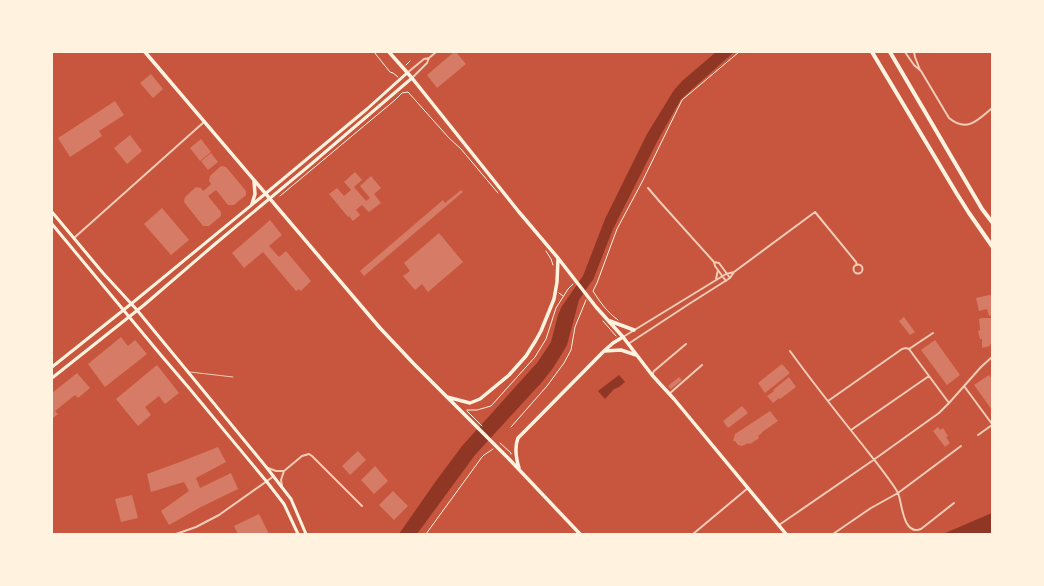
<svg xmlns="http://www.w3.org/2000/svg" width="1044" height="586" viewBox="0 0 1044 586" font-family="Overpass,sans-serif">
	<rect width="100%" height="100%" fill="#c8553d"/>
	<path fill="#8f3625" d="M716,52H734L681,99L658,140L613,229L593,280L589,285L579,300L567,345L563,352L553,368L542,382L475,455L417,534H399L436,481L462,446L537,363L551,342L558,315L562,306L583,276L605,219L647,134L674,90L682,81Z
		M619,375L625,382L619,387L614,389L605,399L598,391Z
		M992,513V534H943Z"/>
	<path fill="#d67c66" d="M454,52H456L466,64L437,88L427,75Z
		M151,74L163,89L153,98L140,83Z
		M115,101L124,115L99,131L102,136L70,157L58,138Z
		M130,135L142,151L127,164L114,148Z
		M201,139L211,152L200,161L190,148Z
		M211,153L218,162L208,170L201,161Z
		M221,166L226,167L246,191V195L234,205H228L216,190L208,196L221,212V216L209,226H203L184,202L185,197L196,187L201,188L203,191L207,188L211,184L209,181L210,176Z
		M355,172L362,180L354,187L366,201L370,198L360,186L371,176L381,188L374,194L381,203L369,212L362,205L356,210L360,215L353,221L349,216L348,217L329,194L337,188L344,196L351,190L344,182Z
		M461,190L463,192L364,276L360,271L443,200L445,203Z
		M162,208L189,240L171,255L144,224Z
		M270,220L282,235L269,246L279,257L286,251L311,281L301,291L299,289L296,291L263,252L244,268L232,253Z
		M439,233L463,262L428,292L422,284L415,290L403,276L410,271L404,263Z
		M989,295L992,296V315L989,316L987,309L979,311L976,298Z
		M904,317L915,332L910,335L899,321Z
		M982,318H992V343L990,344V346L982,348V339H980L978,331L980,330L979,319Z
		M121,337L128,346L135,340L147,354L105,387L88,364Z
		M935,340L960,375L947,385L921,350Z
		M782,364L790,373L765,393L758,383Z
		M157,365L179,393L165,404L159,396L145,407L151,415L138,426L116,399Z
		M77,373L90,388L78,398L75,395L55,411L58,414L52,419V393Z
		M989,375L992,379V410L974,385Z
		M679,377L682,380L671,389L668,386Z
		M789,377L796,387L780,399L779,398L773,403L767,396L774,391L773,390Z
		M742,406L748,413L728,428L723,421Z
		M770,411L778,421L762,432V433L758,436L759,438L750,444L749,443L742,446L738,445L735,441H733L735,434Z
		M938,427L940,430L943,428L948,436L946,437L950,443L945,447L933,431Z
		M218,447L226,462L196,478L200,488L231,473L238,489L199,508L169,525L161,511L189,491L184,482L151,492L147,474L180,462Z
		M358,451L366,460L350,475L342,466Z
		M375,466L388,481L374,494L361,480Z
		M393,491L408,506L394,520L379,505Z
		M132,495L138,518L121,522L115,499Z
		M259,514L269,534H238L234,526Z"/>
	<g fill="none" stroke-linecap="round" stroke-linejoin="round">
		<path stroke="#fff3e0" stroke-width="1" d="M374,52L390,72L393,73L398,77
			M406,65L410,61
			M280,196L316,166L395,100L402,93L408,92L449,138L461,149L498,193
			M546,251L551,259L553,265
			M559,293L563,296
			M618,320C607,312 600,302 593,291L597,283L617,229L642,182L682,100L739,52
			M603,321L616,336
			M467,410H477L491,406L535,357L546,339L556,308L568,289L573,284
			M467,411L482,426
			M511,427L547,386L564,363L571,350L575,327L586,300
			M500,443L511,453V454
			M426,534L482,457L484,455L493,449"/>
		<path stroke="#f1ccb7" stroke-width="1" d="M190,372L233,377"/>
		<path stroke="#f1ccb7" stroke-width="2" d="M905,52L914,65L921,71L949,118C967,133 978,120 992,108
			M914,52L915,57L920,70
			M407,73L424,59L429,58
			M412,78L427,63L429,58L436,52
			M648,188L660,202L714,262L715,266L726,281
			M74,238L204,122
			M714,262L719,263L730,278
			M853.5 269a4.5 4.5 0 1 1 9 0a4.5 4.5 0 1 1-9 0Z
			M716,279L718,270
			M623,337L726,274L734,272
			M628,344L689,304L730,278L734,272L815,212L856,262L857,265
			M909,349L933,333
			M790,351C813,383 837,413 861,443C872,457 883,470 893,485C895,488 898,492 899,496C902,506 904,536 921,529L954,503
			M652,375L654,371L686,344
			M964,386L992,424
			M669,394L702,365
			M828,401L902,349L906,348L909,349L949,403
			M851,430L929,376
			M978,435L992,425
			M268,468L276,471H284
			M282,486L281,480L284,471L302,456L309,454L312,456L362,506
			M779,525L872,461L939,413L949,403L981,367L992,357
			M176,534L196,527L219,515L274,476
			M693,534L748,488
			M833,534L871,508L898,493L961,446"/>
		<path stroke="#fff3e0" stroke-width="3" d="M52,212L103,273L137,310L267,468L291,499L306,534
			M52,224L160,354L189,388L267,482L284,504L298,534
			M52,367L131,304L265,194L367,109L407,73
			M52,378L144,305L215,244L310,165L412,78"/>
		<path stroke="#fff3e0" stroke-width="3.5" d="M145,52L380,328L414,364L508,458L580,534
			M389,52L412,78L519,212L558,258L596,307L623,337L652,375L674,399L786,534
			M252,204L255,194L254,181
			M610,321L634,330
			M605,351L621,350L636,355
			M447,397L470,403L480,399L509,375L526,356L536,340L541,331L554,299L557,282L558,259
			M519,468C516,458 514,448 518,438L604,351L613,343L623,337"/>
		<path stroke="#fff3e0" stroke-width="4" d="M872,52L957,194L969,213L992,246
			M890,52L982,209L992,222"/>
	</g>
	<rect width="1044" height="586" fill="none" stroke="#fff3e0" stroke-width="106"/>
</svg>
